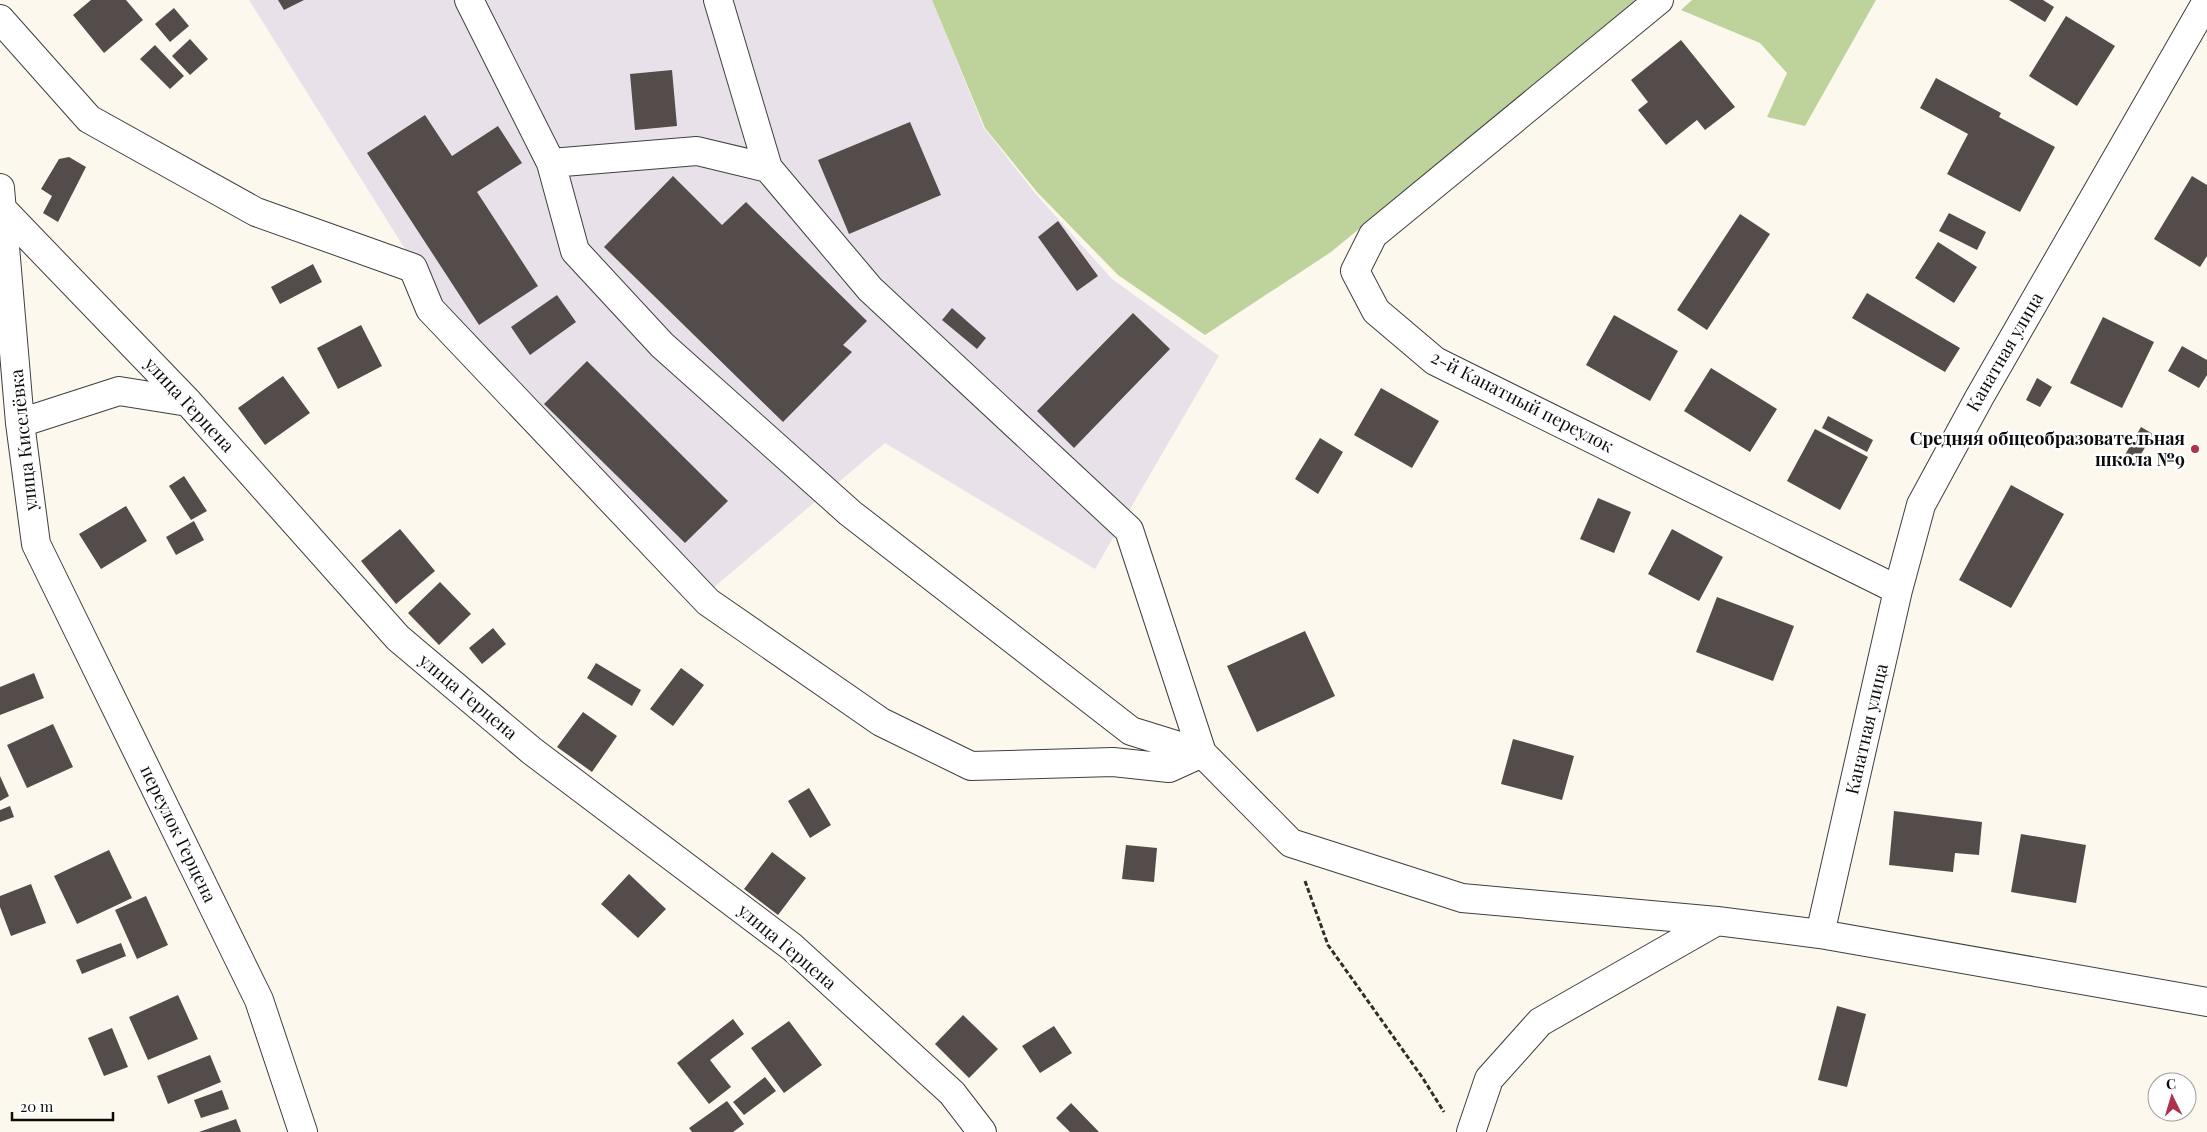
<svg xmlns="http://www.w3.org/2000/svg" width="2207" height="1132" viewBox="0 0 2207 1132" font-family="'Playfair Display',serif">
	<rect width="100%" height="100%" fill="#fdf8ed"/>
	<path fill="#e8e1ea" d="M249,0H932L984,128L1035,193L1112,279L1219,356L1095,569L885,443L713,588L432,292Z"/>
	<path fill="#bdd39b" d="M932,0H1638L1331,252L1205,335L1118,275L1037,192L985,128Z
		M1692,0H1876L1805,126L1767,117L1787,73L1760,43L1681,10Z"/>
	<path fill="#544c4a" d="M91,0H126L143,20L104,53L73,15Z
		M278,0H304L284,10Z
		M2009,0H2043L2054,7L2045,22Z
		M174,8L189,26L170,42L155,24Z
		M2066,16L2115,46L2077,106L2029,76Z
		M190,39L208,59L190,75L172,56Z
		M1681,40L1735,107L1705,130L1697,120L1666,145L1638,110L1648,102L1631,80Z
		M155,45L184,76L170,89L140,59Z
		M672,70L677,126L635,130L630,74Z
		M1936,78L2001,113L1999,117L2055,147L2020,212L1947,174L1968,134L1920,108Z
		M425,115L452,156L498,126L522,163L477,192L538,286L479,325L367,153Z
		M910,122L941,195L849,234L818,160Z
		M69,157L86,167L58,222L43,213L52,196L41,189L59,159Z
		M673,176L722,225L746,202L867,321L843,345L852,352L783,422L604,247Z
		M2192,176L2207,185V256L2200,267L2154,239Z
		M1949,213L1986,232L1977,250L1939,231Z
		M1740,214L1770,234L1707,330L1677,310Z
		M1058,221L1098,276L1077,291L1038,237Z
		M1938,242L1977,267L1954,303L1915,278Z
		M313,264L322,282L280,304L271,287Z
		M1867,293L1960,348L1945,372L1852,318Z
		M557,295L576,322L530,355L511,327Z
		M952,308L986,338L977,349L942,320Z
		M1133,313L1170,349L1074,448L1037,411Z
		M1614,315L1678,351L1650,401L1586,365Z
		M2103,317L2154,342L2122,408L2070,383Z
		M361,325L382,366L338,389L317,348Z
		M2182,346L2207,360V375L2199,388L2168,371Z
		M587,361L728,501L685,543L544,404Z
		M1711,368L1777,409L1750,452L1684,411Z
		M283,376L310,413L265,445L238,408Z
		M2037,378L2052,387L2040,407L2026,400Z
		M1381,388L1439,421L1412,468L1354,435Z
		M1828,416L1873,440L1867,452L1822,428Z
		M2141,427L2153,434L2134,466L2122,460Z
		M1815,429L1868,457L1840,510L1787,481Z
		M1320,438L1343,452L1318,494L1295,479Z
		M184,476L207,511L191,520L169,486Z
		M2011,485L2064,514L2011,608L1959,580Z
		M1598,498L1631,512L1614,553L1580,539Z
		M126,506L147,541L101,569L79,534Z
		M194,521L204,540L176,555L166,537Z
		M400,529L435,571L396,604L361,561Z
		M1672,529L1723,557L1699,601L1648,574Z
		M440,582L471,614L439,645L408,613Z
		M1717,597L1794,626L1773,681L1696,652Z
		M493,628L506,644L482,664L469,648Z
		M1305,631L1335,696L1257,732L1227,666Z
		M596,663L641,690L632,706L587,678Z
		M681,668L704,685L673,726L650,709Z
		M34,673L44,698L0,715V687Z
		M583,712L617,736L592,772L557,747Z
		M53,724L73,767L27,788L7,745Z
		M1513,739L1574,756L1562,800L1501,784Z
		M0,776L9,796L0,801Z
		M809,788L831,825L810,838L788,801Z
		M10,806L14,817L0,822V810Z
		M1894,811L1982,822L1979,855L1955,853L1953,872L1889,865Z
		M2021,834L2086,845L2076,903L2011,892Z
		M1126,845L1157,848L1154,882L1122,879Z
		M109,850L132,898L77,924L54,876Z
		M772,852L806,878L778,915L744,889Z
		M629,874L666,909L638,938L601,904Z
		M31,884L46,923L11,936L0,907V896Z
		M146,896L168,945L137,959L115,910Z
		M121,943L126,956L82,974L76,960Z
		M178,995L198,1039L148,1060L129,1017Z
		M1837,1006L1866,1014L1847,1087L1818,1080Z
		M963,1015L998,1049L969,1078L935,1044Z
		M733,1019L744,1034L710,1060L731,1087L709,1104L677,1063Z
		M789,1021L822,1065L784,1093L751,1048Z
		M1054,1026L1072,1053L1040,1073L1022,1046Z
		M112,1028L128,1067L104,1076L88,1038Z
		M210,1055L221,1082L168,1104L157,1076Z
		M765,1077L776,1091L744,1115L733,1102Z
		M222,1090L229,1109L201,1118L194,1100Z
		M727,1101L744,1124L733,1132H692L689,1128Z
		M1071,1103L1099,1132H1070L1056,1118Z
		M236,1119L241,1132H199Z"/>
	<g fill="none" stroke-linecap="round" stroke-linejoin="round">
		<g stroke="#3f3f3f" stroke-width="30">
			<path id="minor" d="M469,0L551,163L575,251L662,345L850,513L1131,731L1202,753
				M718,0L768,168L870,289L1129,530L1202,753L1291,843L1462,898L1717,921L1820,934L2207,1002
				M1659,0L1373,235L1355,271L1376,311L1435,361L1898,590
				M0,19L89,119L256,212L413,268L430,309L708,602L881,722L971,766L1113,762L1169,768L1202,753
				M551,163L697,151L768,168
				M0,188L20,423L36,544L259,1000L303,1132
				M3,210L188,402L398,638L532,751L792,947L952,1093L982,1132
				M20,423L119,391L188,402
				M1820,934L1898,590L1921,505L1979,398L2207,1
				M1471,1132L1489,1079L1540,1022L1717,921"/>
		</g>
		<path stroke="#2e2e2e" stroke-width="3" stroke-dasharray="5 2.5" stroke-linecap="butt" d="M1305,881L1328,945L1422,1077L1444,1112"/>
		<use href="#minor" stroke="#fff" stroke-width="28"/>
	</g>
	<circle fill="#ae334a" stroke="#fff" stroke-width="2" cx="2195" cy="449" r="5"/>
	<g text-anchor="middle" stroke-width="5" stroke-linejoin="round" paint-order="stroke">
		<g font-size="18" fill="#0c0c0c" stroke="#fff">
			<text transform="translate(2005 352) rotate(-60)" y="6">Канатная улица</text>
			<text transform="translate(1522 402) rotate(27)" y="6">2-й Канатный переулок</text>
			<text transform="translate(189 405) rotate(47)" y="6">улица Герцена</text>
			<text transform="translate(24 440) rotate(-96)" y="6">улица Киселёвка</text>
			<text transform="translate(468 697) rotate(40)" y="6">улица Герцена</text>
			<text transform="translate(1867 729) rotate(-77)" y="6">Канатная улица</text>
			<text transform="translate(178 834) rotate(64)" y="6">переулок Герцена</text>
			<text transform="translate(787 947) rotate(40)" y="6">улица Герцена</text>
		</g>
		<g font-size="18" font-weight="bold" fill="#0c0c0c" stroke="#fff" text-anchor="end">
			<text x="2185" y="445">Средняя общеобразовательная<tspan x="2185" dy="21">школа №9</tspan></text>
		</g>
	</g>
	<g transform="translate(2172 1097) rotate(355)"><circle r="24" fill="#ffffff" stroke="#9e9e9e"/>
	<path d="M0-4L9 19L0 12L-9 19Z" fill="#ae334a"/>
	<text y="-8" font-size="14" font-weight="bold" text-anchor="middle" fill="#0c0c0c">С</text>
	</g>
	<path d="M12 1112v8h101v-8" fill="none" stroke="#0c0c0c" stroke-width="2.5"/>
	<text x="20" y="1112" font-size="15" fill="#0c0c0c" stroke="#ffffff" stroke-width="4" paint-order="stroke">20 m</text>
</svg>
